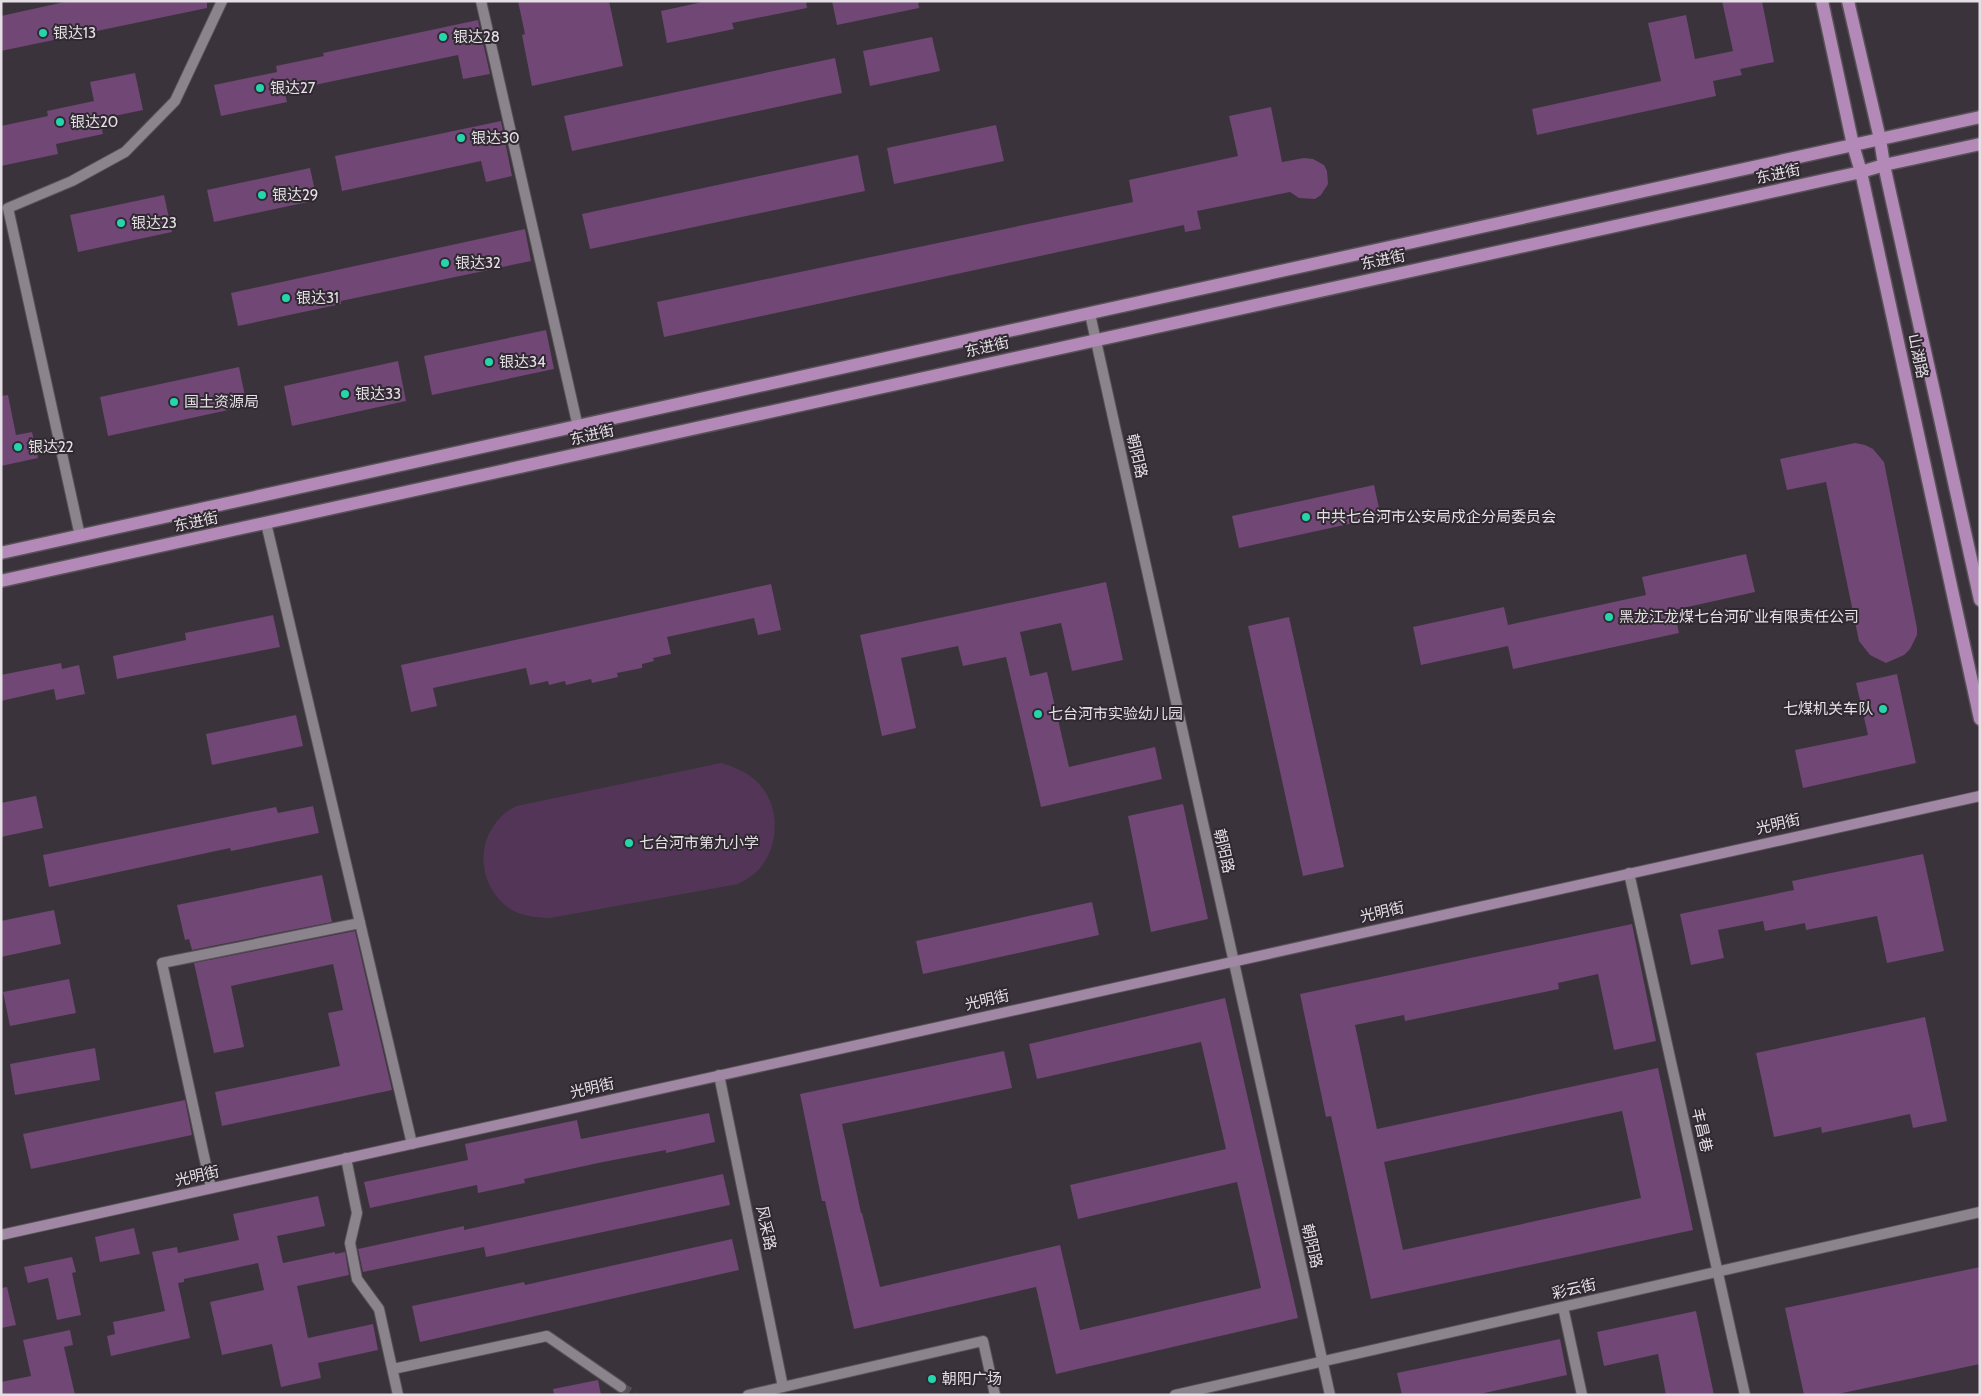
<svg xmlns="http://www.w3.org/2000/svg" width="1981" height="1396" viewBox="0 0 1981 1396" font-family="Cabin,'Noto Sans SC',sans-serif">
	<rect width="100%" height="100%" fill="#3a333b"/>
	<path fill="#533657" d="M721,763C734,767 745,771 755,780C782,803 781,851 754,874C749,878 743,881 738,884L550,918C537,917 524,917 512,910C480,890 473,845 501,817C505,812 511,809 517,806Z"/>
	<path fill="#704775" fill-rule="evenodd" d="M69,1H207V8L1,51V16Z
		M518,1H609L623,66L532,86L522,35L525,34Z
		M707,1H806L807,8L732,23L734,29L667,43L661,11Z
		M832,1H918L919,8L837,25Z
		M1722,1H1762L1774,62L1740,69L1742,75L1713,81L1716,96L1537,135L1532,109L1661,81L1648,23L1686,15L1695,59L1733,51Z
		M478,20L490,74L463,79L458,55L305,87L306,90L285,94L287,102L221,116L214,85L277,72L276,66L324,56L323,53Z
		M932,37L940,71L870,86L863,51Z
		M835,58L842,93L572,151L564,116Z
		M135,73L143,110L100,119L103,134L56,144L58,154L1,166V126L48,116L47,111L94,101L90,82Z
		M1271,107L1282,162L1304,158L1313,159L1324,165L1327,171L1328,184L1321,195L1315,199L1299,198L1290,192L1197,211L1201,229L1185,232L1184,225L664,337L657,302L1133,202L1129,180L1238,156L1229,116Z
		M501,121L512,176L486,182L481,161L342,191L335,156Z
		M996,125L1004,161L894,184L887,148Z
		M858,155L865,191L590,249L582,214Z
		M310,168L317,200L214,222L207,190Z
		M164,195L172,232L78,252L70,215Z
		M525,229L531,261L341,301V304L238,326L231,293Z
		M546,330L554,369L432,395L424,356Z
		M398,361L406,401L292,426L284,386Z
		M239,367L247,406L108,436L100,397Z
		M8,395L16,435L32,432L38,458L1,466V396Z
		M1855,443L1865,445L1873,449L1884,462L1917,628V635L1910,649L1904,655L1886,663L1870,655L1859,641L1826,482L1787,490L1780,459Z
		M1374,485L1381,517L1239,548L1232,516Z
		M1746,554L1755,592L1674,610L1679,633L1513,669L1508,646L1421,665L1413,627L1504,607L1508,625L1646,595L1642,577Z
		M1106,582L1123,660L1072,671L1061,623L1020,632L1030,676L1047,672L1069,767L1155,747L1162,779L1041,807L1006,657L963,666L958,646L901,658L916,728L882,736L860,635Z
		M771,584L781,630L758,635L754,618L667,637L671,654L653,658L654,661L642,664V668L617,673L618,677L592,683L591,679L566,685L565,681L549,685L548,681L530,685L526,668L433,688L437,706L411,712L401,665Z
		M273,615L280,647L117,679L113,656L186,640L185,633Z
		M1289,617L1344,867L1303,876L1248,626Z
		M61,663L62,669L79,665L85,694L56,700L54,689L1,701V675Z
		M1897,674L1916,763L1803,788L1795,750L1868,735L1856,683Z
		M296,715L303,746L212,765L206,734Z
		M36,796L43,828L1,837V803Z
		M1183,804L1208,919L1151,932L1128,816Z
		M313,806L319,833L231,851L230,848L49,887L43,855L276,807L278,813Z
		M1923,854L1944,951L1887,963L1877,916L1806,930L1805,923L1765,931L1763,921L1718,930L1724,958L1691,965L1680,914L1794,890L1792,881Z
		M322,875L332,922L192,950L189,939L185,940L177,905Z
		M1092,902L1099,935L923,974L916,941Z
		M54,910L61,944L1,957V921Z
		M1632,924L1656,1041L1614,1050L1598,974L1558,983L1559,989L1405,1021L1404,1015L1355,1025L1377,1129L1658,1068L1693,1230L1371,1299L1331,1116L1326,1117L1300,994ZM1622,1111L1641,1198L1403,1250L1384,1162Z
		M355,931L392,1090L222,1126L215,1092L340,1066L328,1013L343,1010L333,964L231,986L244,1047L214,1053L194,963Z
		M69,979L76,1013L10,1026L3,992Z
		M1225,998L1298,1318L1056,1374L1036,1287L854,1329L825,1201H822L800,1094L1004,1051L1012,1088L842,1124L861,1213H862L880,1287L1060,1245L1080,1330L1261,1288L1237,1182L1078,1219L1070,1185L1226,1149L1201,1042L1037,1079L1029,1044Z
		M1925,1017L1947,1121L1913,1128L1910,1114L1822,1133L1821,1127L1774,1137L1756,1053Z
		M95,1048L100,1080L15,1095L10,1064Z
		M185,1100L192,1135L31,1169L23,1134Z
		M709,1113L715,1142L666,1153V1150L603,1162L524,1179L525,1183L478,1193L477,1185L370,1208L364,1182L468,1160L465,1144L577,1120L581,1139Z
		M723,1174L730,1205L486,1257L484,1247L363,1272L358,1249L464,1226V1230Z
		M318,1196L325,1226L277,1236L283,1263L335,1252V1254L345,1252L349,1275L297,1286L308,1338L373,1324L378,1350L318,1363L321,1378L281,1387L272,1344L222,1355L210,1302L264,1290L258,1263L184,1279V1282L178,1283L190,1338L111,1356L107,1336L115,1334L113,1322L165,1311L152,1252L177,1247L178,1253L239,1240L233,1214Z
		M134,1228L140,1254L100,1262L95,1237Z
		M732,1239L739,1270L420,1342L412,1306L524,1282L525,1285Z
		M72,1257L76,1272L72,1273L81,1315L57,1320L48,1278L28,1283L24,1267Z
		M1980,1267V1364L1833,1395H1804L1785,1308Z
		M7,1287L16,1325L1,1328V1288Z
		M1696,1311L1714,1395H1666L1658,1354L1604,1366L1597,1332Z
		M70,1330L73,1345L64,1347L75,1395H1V1382L31,1376L23,1340Z
		M1560,1339L1567,1375L1475,1395H1402L1397,1373Z
		M598,1380L601,1395H554L553,1389Z"/>
	<g fill="none" stroke-linecap="round" stroke-linejoin="round">
		<path stroke="#544d54" stroke-width="10" stroke-dasharray="10 5" stroke-linecap="butt" d="M621,1387L634,1395"/>
		<g stroke="#585258" stroke-width="12">
			<path id="minor" d="M481,1L578,427
				M80,536L8,208L72,181L125,152L175,101L222,1
				M1629,873L1745,1395
				M719,1075L783,1387
				M346,1158L357,1213L350,1243L357,1279L379,1309L398,1395
				M211,1188L162,963L360,923
				M1563,1307L1582,1395
				M393,1369L547,1336L621,1387
				M748,1395L983,1341L995,1395
				M1175,1395L1980,1212"/>
		</g>
		<g stroke="#585258" stroke-width="12">
			<path id="tertiary" d="M1090,314L1330,1395
				M266,523L412,1144"/>
		</g>
		<g stroke="#585258" stroke-width="12">
			<path id="secondary" d="M1,1235L1980,796"/>
		</g>
		<g stroke="#585258" stroke-width="15">
			<path id="primary" d="M1822,1L1853,145L1861,172L1980,719
				M1848,1L1880,139L1884,165L1980,600
				M1,553L1980,117
				M1,581L1861,172L1884,165L1980,144"/>
		</g>
		<use href="#minor" stroke="#8c848d" stroke-width="10"/>
		<use href="#tertiary" stroke="#8c848d" stroke-width="10"/>
		<use href="#secondary" stroke="#a087a3" stroke-width="10"/>
		<use href="#primary" stroke="#b389b8" stroke-width="12"/>
	</g>
	<g fill="#24d5ae" stroke="#302931" stroke-width="2">
		<circle cx="43" cy="33" r="5"/>
		<circle cx="443" cy="37" r="5"/>
		<circle cx="260" cy="88" r="5"/>
		<circle cx="60" cy="122" r="5"/>
		<circle cx="461" cy="138" r="5"/>
		<circle cx="262" cy="195" r="5"/>
		<circle cx="121" cy="223" r="5"/>
		<circle cx="445" cy="263" r="5"/>
		<circle cx="286" cy="298" r="5"/>
		<circle cx="489" cy="362" r="5"/>
		<circle cx="345" cy="394" r="5"/>
		<circle cx="174" cy="402" r="5"/>
		<circle cx="18" cy="447" r="5"/>
		<circle cx="1306" cy="517" r="5"/>
		<circle cx="1609" cy="617" r="5"/>
		<circle cx="1883" cy="709" r="5"/>
		<circle cx="1038" cy="714" r="5"/>
		<circle cx="629" cy="843" r="5"/>
		<circle cx="932" cy="1379" r="5"/>
	</g>
	<g text-anchor="middle" stroke-width="4" stroke-linejoin="round" paint-order="stroke">
		<g font-size="15" fill="#e4dfe4" stroke="#302931" text-anchor="start">
			<text x="53" y="38">银达13</text>
			<text x="453" y="42">银达28</text>
			<text x="270" y="93">银达27</text>
			<text x="70" y="127">银达20</text>
			<text x="471" y="143">银达30</text>
			<text x="272" y="200">银达29</text>
			<text x="131" y="228">银达23</text>
			<text x="455" y="268">银达32</text>
			<text x="296" y="303">银达31</text>
			<text x="499" y="367">银达34</text>
			<text x="355" y="399">银达33</text>
			<text x="184" y="407">国土资源局</text>
			<text x="28" y="452">银达22</text>
			<text x="1316" y="522">中共七台河市公安局戍企分局委员会</text>
			<text x="1619" y="622">黑龙江龙煤七台河矿业有限责任公司</text>
			<text x="1873" y="714" text-anchor="end">七煤机关车队</text>
			<text x="1048" y="719">七台河市实验幼儿园</text>
			<text x="639" y="848">七台河市第九小学</text>
			<text x="942" y="1384">朝阳广场</text>
		</g>
		<g font-size="15" fill="#e4dfe4" stroke="#302931">
			<text transform="translate(1778 174) rotate(-12)" y="5">东进街</text>
			<text transform="translate(1383 260) rotate(-12)" y="5">东进街</text>
			<text transform="translate(987 347) rotate(-13)" y="5">东进街</text>
			<text transform="translate(1918 356) rotate(78)" y="5">山湖路</text>
			<text transform="translate(592 435) rotate(-13)" y="5">东进街</text>
			<text transform="translate(1137 456) rotate(77)" y="5">朝阳路</text>
			<text transform="translate(196 522) rotate(-12)" y="5">东进街</text>
			<text transform="translate(1778 824) rotate(-13)" y="5">光明街</text>
			<text transform="translate(1224 851) rotate(77)" y="5">朝阳路</text>
			<text transform="translate(1382 912) rotate(-13)" y="5">光明街</text>
			<text transform="translate(987 1000) rotate(-13)" y="5">光明街</text>
			<text transform="translate(592 1088) rotate(-13)" y="5">光明街</text>
			<text transform="translate(1702 1130) rotate(77)" y="5">丰昌巷</text>
			<text transform="translate(197 1176) rotate(-13)" y="5">光明街</text>
			<text transform="translate(766 1228) rotate(78)" y="5">风采路</text>
			<text transform="translate(1312 1246) rotate(77)" y="5">朝阳路</text>
			<text transform="translate(1574 1289) rotate(-13)" y="5">彩云街</text>
		</g>
	</g>
	<rect width="1981" height="1396" fill="none" stroke="#e4dfe4" stroke-width="5"/>
</svg>
